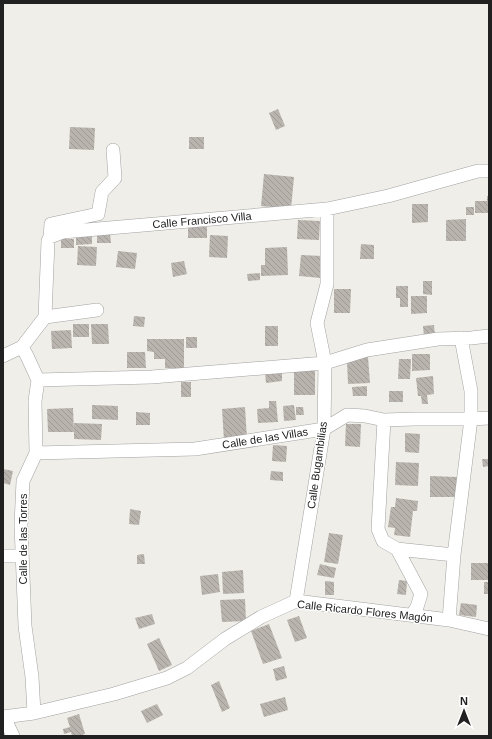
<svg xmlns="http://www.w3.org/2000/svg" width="492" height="739" viewBox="0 0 492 739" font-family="Arial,sans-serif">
	<defs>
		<pattern id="building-back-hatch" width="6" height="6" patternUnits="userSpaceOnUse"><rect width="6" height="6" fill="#b9b4ae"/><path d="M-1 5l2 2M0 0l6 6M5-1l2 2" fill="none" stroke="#9f9a95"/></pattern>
	</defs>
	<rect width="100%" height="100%" fill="#f0eee8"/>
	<path fill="url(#building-back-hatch)" d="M278,109L285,126L276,130L269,113Z
		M70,127L95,128L94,150L69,149Z
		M189,137H204V149H189Z
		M264,174L294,177L291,209L261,206Z
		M487,196H489V213H475V201H487Z
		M412,204H428V222L412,223Z
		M466,207H474V215H466Z
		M466,219V241H446V220Z
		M298,220L320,221L319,240L297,239Z
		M188,227H207V238H188Z
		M97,233H110L111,243H97Z
		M92,235V244L76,245V236Z
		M210,235L228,236L227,258L209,257Z
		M61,239H74V248H61Z
		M361,244L374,245V259H360Z
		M78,246L97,247L96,266L77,265Z
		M287,247L288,275L261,276V265H265V248Z
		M118,251L137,253L135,269L116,267Z
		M301,255L322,256L321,278L299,276Z
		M184,261L187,274L173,277L171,263Z
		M260,273V280L248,281L247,274Z
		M423,281H432V295L423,294Z
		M396,286H408V307H400V298H396Z
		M334,289H351L350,313H334Z
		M411,296H427V313L411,314Z
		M134,316L145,317L144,327L133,326Z
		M73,324H89V337H73Z
		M91,324H108L109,344H92Z
		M434,325L435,336L424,337L423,326Z
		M265,326H278V346H265Z
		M71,330L72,348L52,349L51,331Z
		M186,337H197V348H186Z
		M147,339H184V368H165V359H154V352L147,351Z
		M127,352H145L146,368H127Z
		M412,354H430V370L412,371Z
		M355,357H368L370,383L348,384L347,361Z
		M399,359H411L410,379H398Z
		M315,368V395H294V369Z
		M282,372V381L266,383L265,373Z
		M433,376L434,394L427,395L428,404H422L421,396H418L416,378Z
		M181,382H191V397H181Z
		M367,386V396H353L352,387Z
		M389,391H403V402H389Z
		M269,401H276L278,422L258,423L257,409L269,408Z
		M92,405L118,406V420L92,419Z
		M294,405L296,420L284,421L283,406Z
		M245,407L247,439L224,441L222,409Z
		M296,407H303L304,415H296Z
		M73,408L74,432H48L47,409Z
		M136,412L150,413V425H136Z
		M74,423L102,424L101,440L74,439Z
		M346,424H361L360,447L345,446Z
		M405,433L420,434L419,453L405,452Z
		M273,445L287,446L286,462L272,461Z
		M482,459H489V466L483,467Z
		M396,462L419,463L418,486L395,485Z
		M3,469L13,471L10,485L3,483Z
		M271,471L283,472V481L270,480Z
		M430,476L457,477L456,497H430Z
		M396,498L418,501L417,511H413L410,537L394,535L395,528L388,527L391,507H395Z
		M130,509L141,511L139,525L129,524Z
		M329,533L343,535L338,564L324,562Z
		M144,554L145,564H137V555Z
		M471,563H489V580H471Z
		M320,564L336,568L334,578L317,575Z
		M243,570L244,593L223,594L222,572Z
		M218,574L220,592L202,595L200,576Z
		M399,580L407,581L406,595L397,594Z
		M325,581L334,582V595H325Z
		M484,582H489V594H484Z
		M245,599L246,621L222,622L220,600Z
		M461,603L477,605L476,617L459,615Z
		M152,614L155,624L139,629L135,618Z
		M299,616L307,638L295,642L287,620Z
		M269,624L282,658L263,664L251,631Z
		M159,638L172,665L159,671L147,644Z
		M284,666L287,678L276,681L273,669Z
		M219,681L230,708L222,712L211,685Z
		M285,697L288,710L264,717L260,704Z
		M157,704L163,715L147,723L141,711Z
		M79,714L85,734L80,736H72L71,732L64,734L63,729L70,727L67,718Z"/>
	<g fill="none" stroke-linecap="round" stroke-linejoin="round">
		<g stroke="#a2a2a2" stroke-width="14">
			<path id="street" d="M50,237L63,232L327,209L388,196L478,171H489
				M45,317L97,310
				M22,347L27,356L38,380L35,401L36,453L23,481L21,525L25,626L32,677L34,713
				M3,356L22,347L45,317L48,241L50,237L51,224L98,214L102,192L115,178L113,150
				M38,380L152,377L325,363L367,350L438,339L471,338L489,336
				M384,420L378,529L383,541L397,549L454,555
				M36,453L195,449L324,429L347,415L365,416L384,420L415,419H471L489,418
				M397,549L421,594L417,607L412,615
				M3,556H22
				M296,601L324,429L325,363L317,323L327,284V209
				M449,620L454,555L471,419V391L461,338
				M3,717L34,713L114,694L167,678L187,668L225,639L261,617L296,601L449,620L489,629
				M4,717L13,736"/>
		</g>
		<use href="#street" stroke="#fff" stroke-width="13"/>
	</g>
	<g text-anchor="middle" stroke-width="3" stroke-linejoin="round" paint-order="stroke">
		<g font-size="11" fill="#212121" stroke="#fff">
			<text transform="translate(202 220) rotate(-5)" y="4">Calle Francisco Villa</text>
			<text transform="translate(265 438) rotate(-9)" y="4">Calle de las Villas</text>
			<text transform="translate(317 465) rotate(-82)" y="4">Calle Bugambilias</text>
			<text transform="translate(23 539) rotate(-90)" y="4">Calle de las Torres</text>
			<text transform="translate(365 611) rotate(6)" y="4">Calle Ricardo Flores Magón</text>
		</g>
	</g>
	<rect width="492" height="739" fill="none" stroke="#212121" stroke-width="8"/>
	<g transform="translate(464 711)" stroke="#ffffff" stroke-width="3" paint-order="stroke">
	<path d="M0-3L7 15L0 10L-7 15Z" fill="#212121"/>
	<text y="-6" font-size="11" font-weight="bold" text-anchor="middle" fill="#212121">N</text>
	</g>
</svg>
